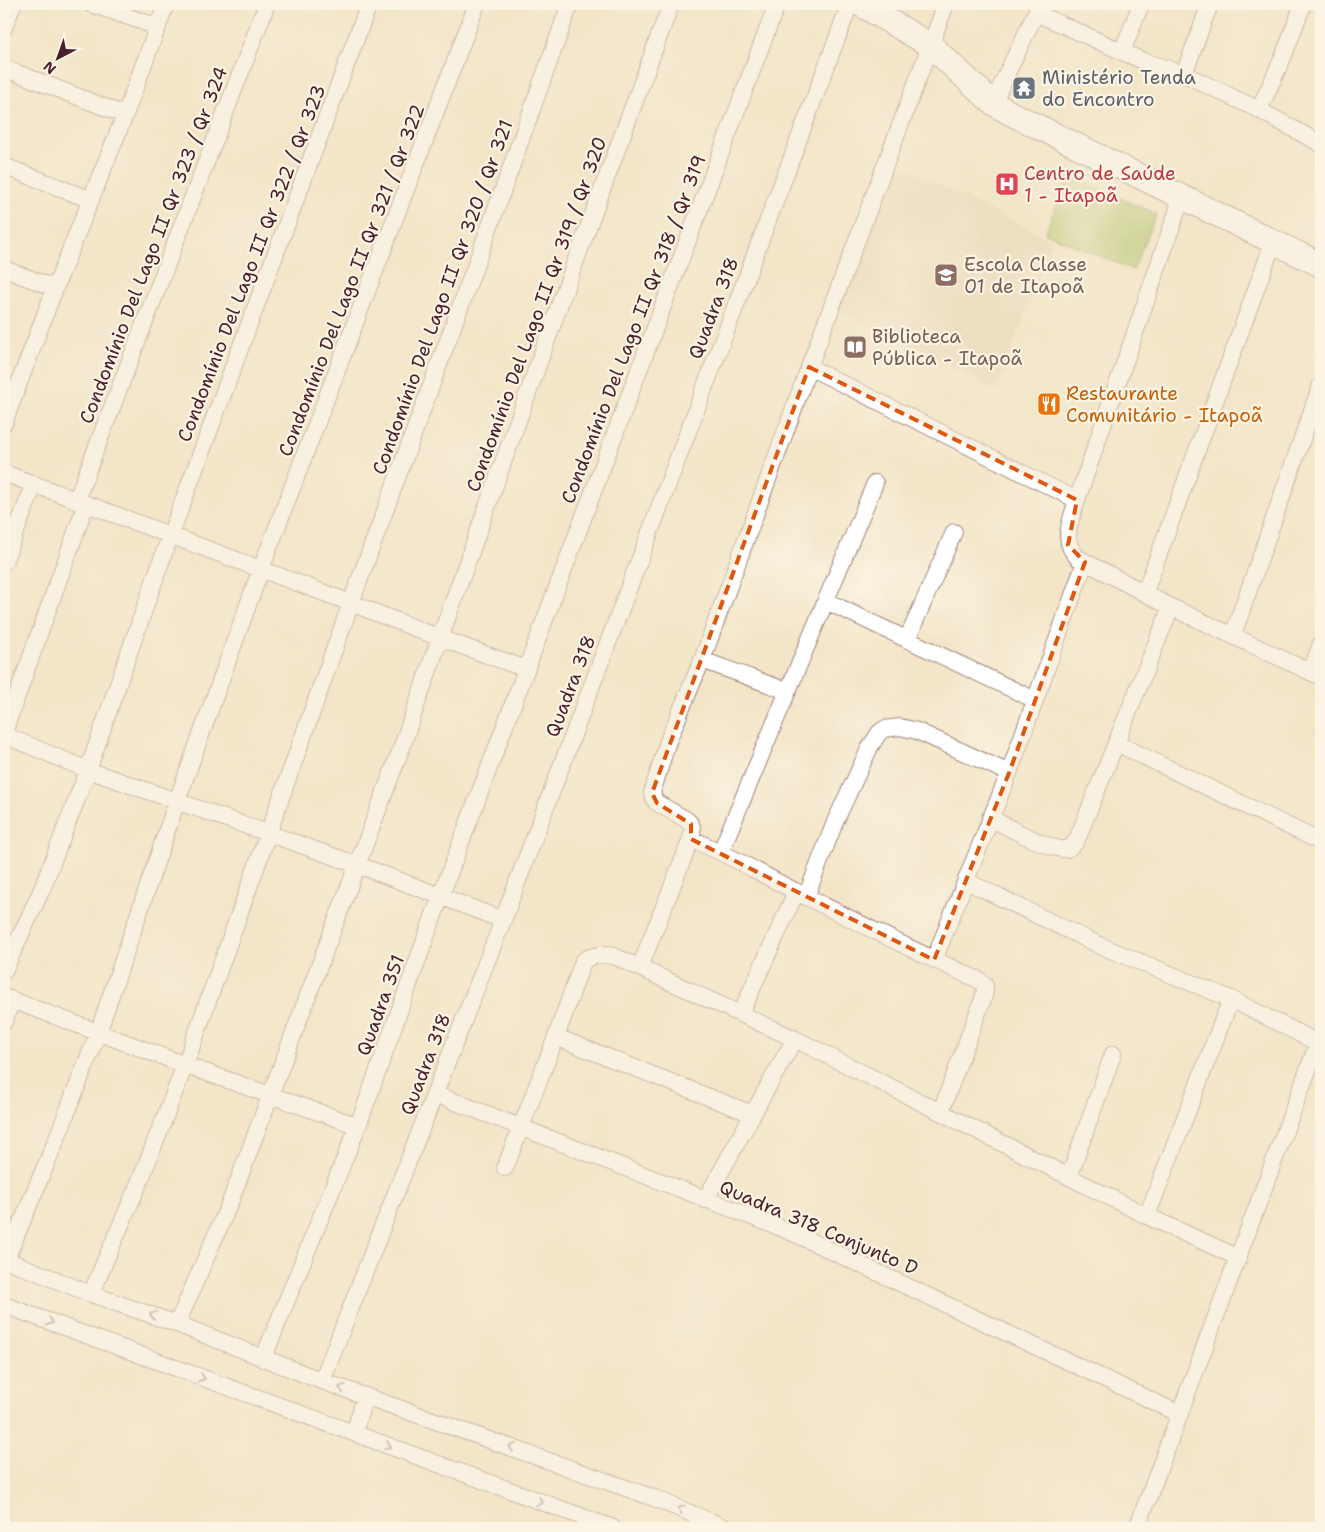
<svg xmlns="http://www.w3.org/2000/svg" width="1325" height="1532" viewBox="0 0 1325 1532" font-family="'Shantell Sans',sans-serif">
	<rect width="100%" height="100%" fill="#fcf5e5"/>
	<filter id="ink" filterUnits="userSpaceOnUse"><feTurbulence type="fractalNoise" baseFrequency=".02" numOctaves="2"/><feDisplacementMap in="SourceGraphic" scale="10" xChannelSelector="R" yChannelSelector="G"/><feConvolveMatrix kernelMatrix="1 2 1 2 8 2 1 2 1" color-interpolation-filters="sRGB"/></filter>
	<filter id="wash" filterUnits="userSpaceOnUse"><feTurbulence type="fractalNoise" baseFrequency=".0096" numOctaves="4" result="noise"/><feDisplacementMap in="SourceGraphic" scale="20" xChannelSelector="R" yChannelSelector="G"/><feGaussianBlur stdDeviation="1.12" result="paint"/><feColorMatrix in="noise" values="0 0 0 0 0 0 0 0 0 0 0 0 0 0 0 0 0 1.4 0 .05"/><feComposite in="paint" operator="in"/></filter>
	<g filter="url(#wash)">
		<rect width="100%" height="100%" fill="#f3e5c8"/>
		<path fill="#e7d4b7" d="M897,164L1053,241L996,391L837,309Z"/>
		<path fill="#aac267" stroke="#7a7049" d="M1069,176L1157,214L1133,270L1045,233Z"/>
	</g>
	<g filter="url(#ink)">
		<g fill="none" stroke-linecap="round" stroke-linejoin="round">
			<g stroke="#9e827a" stroke-width="18">
				<path id="street" d="M91,4L158,27
					M946,4L809,367L1077,500
					M1036,13L1143,61L1184,74L1259,110L1321,144
					M4,28L13,4
					M1122,52L1141,4
					M4,68L125,115
					M1184,74L1210,4
					M993,103L1040,4
					M1259,110L1284,55L1303,4
					M4,166L91,200
					M1182,197L1077,500C1071,521 1060,541 1078,558L1171,607L1321,677
					M4,269L55,288
					M4,423L55,288L125,115L166,4
					M4,473L351,603L440,638L526,669
					M76,501L267,4
					M4,562L34,485
					M1145,592L1273,243
					M826,601L1035,700
					M1233,635L1321,385
					M907,640L954,532
					M702,660L809,367
					M1311,672L1321,644
					M4,732L86,504
					M4,735L88,770L358,865L503,920
					M1116,743L1321,842
					M990,818C1004,825 1053,852 1067,849C1070,848 1073,844 1076,842L1171,607
					M691,839C728,854 761,874 797,892C857,922 917,953 979,980L985,986L984,996L941,1111
					M721,851L875,483
					M966,881L1101,946L1231,999L1318,1043
					M806,897L835,822L870,747L879,733L884,729L900,727L917,731L1009,773
					M934,960L1009,773L1085,562
					M640,967L691,839C693,831 694,826 687,820L657,803L654,799L652,793L668,741L702,660L787,691
					M4,971L42,889L88,770L170,536L369,4
					M4,997L185,1065L358,1126
					M741,1013L796,892
					M4,1022L12,1001
					M556,1037L752,1114
					M435,1094L791,1232L1180,1414
					M505,1168L556,1037L583,961C593,954 601,954 614,956L795,1039L1147,1216L1239,1258
					M1069,1177L1113,1054
					M705,1200C736,1146 764,1092 795,1039
					M1147,1216L1231,999
					M4,1259L91,1294L177,1324L322,1381L654,1498L726,1528
					M6,1260L55,1143L98,1033L177,801L261,569L477,4
					M91,1294L142,1176L185,1065L351,603L479,256L570,4
					M4,1305L613,1528
					M177,1324L229,1205L401,749L440,638L566,287L671,4
					M263,1359L358,1126L440,898L777,4
					M322,1381L503,920L850,4
					M354,1433L365,1396
					M1137,1528L1321,1035"/>
			</g>
			<g stroke="#9e827a" stroke-width="26">
				<path id="secondary" d="M860,4L930,45L993,103L1010,113L1321,265"/>
			</g>
			<use href="#street" stroke="#fff" stroke-width="16"/>
			<use href="#secondary" stroke="#fff" stroke-width="24"/>
		</g>
		<defs><path id="oneway-chevron" d="M-2-3.5L2.5 0L-2 3.5" fill="none" stroke-width="1.6" stroke-linecap="round" stroke-linejoin="round" transform="scale(1.25)"/></defs>
		<g stroke="#ae9aa0">
			<use href="#oneway-chevron" transform="translate(153 1315) rotate(-161)"/>
			<use href="#oneway-chevron" transform="translate(50 1322) rotate(20)"/>
			<use href="#oneway-chevron" transform="translate(202 1378) rotate(20)"/>
			<use href="#oneway-chevron" transform="translate(342 1388) rotate(-161)"/>
			<use href="#oneway-chevron" transform="translate(388 1446) rotate(20)"/>
			<use href="#oneway-chevron" transform="translate(512 1447) rotate(-161)"/>
			<use href="#oneway-chevron" transform="translate(540 1502) rotate(20)"/>
			<use href="#oneway-chevron" transform="translate(681 1509) rotate(-157)"/>
		</g>
	</g>
	<path d="M0 0H1325V1532H0ZM809,367L1077,500L1068,545L1085,562L1009,773L934,960L691,839V824L657,803L652,793Z" fill="#f3e5c8" fill-opacity=".55" fill-rule="evenodd"/>
	<path fill="none" stroke="#e0560e" stroke-width="4" stroke-dasharray="10 6" stroke-linejoin="round" d="M809,367L1077,500L1068,545L1085,562L1009,773L934,960L691,839V824L657,803L652,793Z"/>
	<defs>
		<g id="temple-square" transform="scale(1.25)"><rect x="-9" y="-9" width="18" height="18" rx="4" fill="#6b7280" stroke="#fcf5e5"/><path d="M0-6L5-2H3V0L6.5 2.5H4V6H1.5V3h-3V6H-4V2.5H-6.5L-3 0V-2H-5Z" fill="#fff"/></g>
		<g id="hospital-square" transform="scale(1.25)"><rect x="-9" y="-9" width="18" height="18" rx="4" fill="#e0444e" stroke="#fcf5e5"/><path d="M-5-5h3v3.5h4V-5h3V5h-3V1.5h-4V5h-3Z" fill="#fff"/></g>
		<g id="school-square" transform="scale(1.25)"><rect x="-9" y="-9" width="18" height="18" rx="4" fill="#8d6e63" stroke="#fcf5e5"/><path d="M0-5L7-2L0 1L-7-2ZM-4 1L0 2.5L4 1V4Q0 6-4 4Z" fill="#fff"/></g>
		<g id="library-square" transform="scale(1.25)"><rect x="-9" y="-9" width="18" height="18" rx="4" fill="#8d6e63" stroke="#fcf5e5"/><path d="M-6-4Q-3-5.5-.7-3.5V5Q-3 3-6 4ZM6-4Q3-5.5 .7-3.5V5Q3 3 6 4Z" fill="#fff"/></g>
		<g id="restaurant-square" transform="scale(1.25)"><rect x="-9" y="-9" width="18" height="18" rx="4" fill="#e8710a" stroke="#fcf5e5"/><path d="M-5-6h1v4h1v-4h1v4h1v-4h1v5L-1.5 .5V6h-2V.5L-5-1ZM5-6V6H3V1.5H1.5Q1.5-4 5-6Z" fill="#fff"/></g>
	</defs>
	<g fill-rule="evenodd">
		<use href="#temple-square" x="1024" y="88"/>
		<use href="#hospital-square" x="1007" y="184"/>
		<use href="#school-square" x="946" y="275"/>
		<use href="#library-square" x="855" y="347"/>
		<use href="#restaurant-square" x="1049" y="404"/>
	</g>
	<g text-anchor="middle" stroke-width="4.5" stroke-linejoin="round" paint-order="stroke">
		<g font-size="19" fill="#5b616d" stroke="#fcf5e5" text-anchor="start">
			<text x="1042" y="84">Ministério Tenda<tspan x="1042" dy="22">do Encontro</tspan></text>
		</g>
		<g font-size="19" fill="#be3a42" stroke="#fcf5e5" text-anchor="start">
			<text x="1024" y="180">Centro de Saúde<tspan x="1024" dy="22">1 - Itapoã</tspan></text>
		</g>
		<g font-size="19" fill="#4a1f2b" stroke="#fcf5e5">
			<text transform="translate(153 245) rotate(-69)" y="7">Condomínio Del Lago II Qr 323 / Qr 324</text>
			<text transform="translate(251 263) rotate(-69)" y="7">Condomínio Del Lago II Qr 322 / Qr 323</text>
			<text transform="translate(351 280) rotate(-69)" y="7">Condomínio Del Lago II Qr 321 / Qr 322</text>
			<text transform="translate(442 297) rotate(-70)" y="7">Condomínio Del Lago II Qr 320 / Qr 321</text>
			<text transform="translate(713 308) rotate(-69)" y="7">Quadra 318</text>
			<text transform="translate(536 314) rotate(-70)" y="7">Condomínio Del Lago II Qr 319 / Qr 320</text>
			<text transform="translate(633 329) rotate(-69)" y="7">Condomínio Del Lago II Qr 318 / Qr 319</text>
			<text transform="translate(570 686) rotate(-69)" y="7">Quadra 318</text>
			<text transform="translate(380 1005) rotate(-70)" y="7">Quadra 351</text>
			<text transform="translate(425 1064) rotate(-69)" y="7">Quadra 318</text>
			<text transform="translate(819 1227) rotate(23)" y="7">Quadra 318 Conjunto D</text>
		</g>
		<g font-size="19" fill="#785e54" stroke="#fcf5e5" text-anchor="start">
			<text x="964" y="271">Escola Classe<tspan x="964" dy="22">01 de Itapoã</tspan></text>
			<text x="872" y="343">Biblioteca<tspan x="872" dy="22">Pública - Itapoã</tspan></text>
		</g>
		<g font-size="19" fill="#c56008" stroke="#fcf5e5" text-anchor="start">
			<text x="1066" y="400">Restaurante<tspan x="1066" dy="22">Comunitário - Itapoã</tspan></text>
		</g>
	</g>
	<rect width="1325" height="1532" fill="none" stroke="#fcf5e5" stroke-width="20"/>
	<g transform="translate(58 58) rotate(221)" stroke="#fcf5e5" stroke-width="4" paint-order="stroke">
	<path d="M0-4L9 19L0 12L-9 19Z" fill="#4a1f2b"/>
	<text y="-8" font-size="14" font-weight="bold" text-anchor="middle" fill="#4a1f2b">N</text>
	</g>
</svg>
